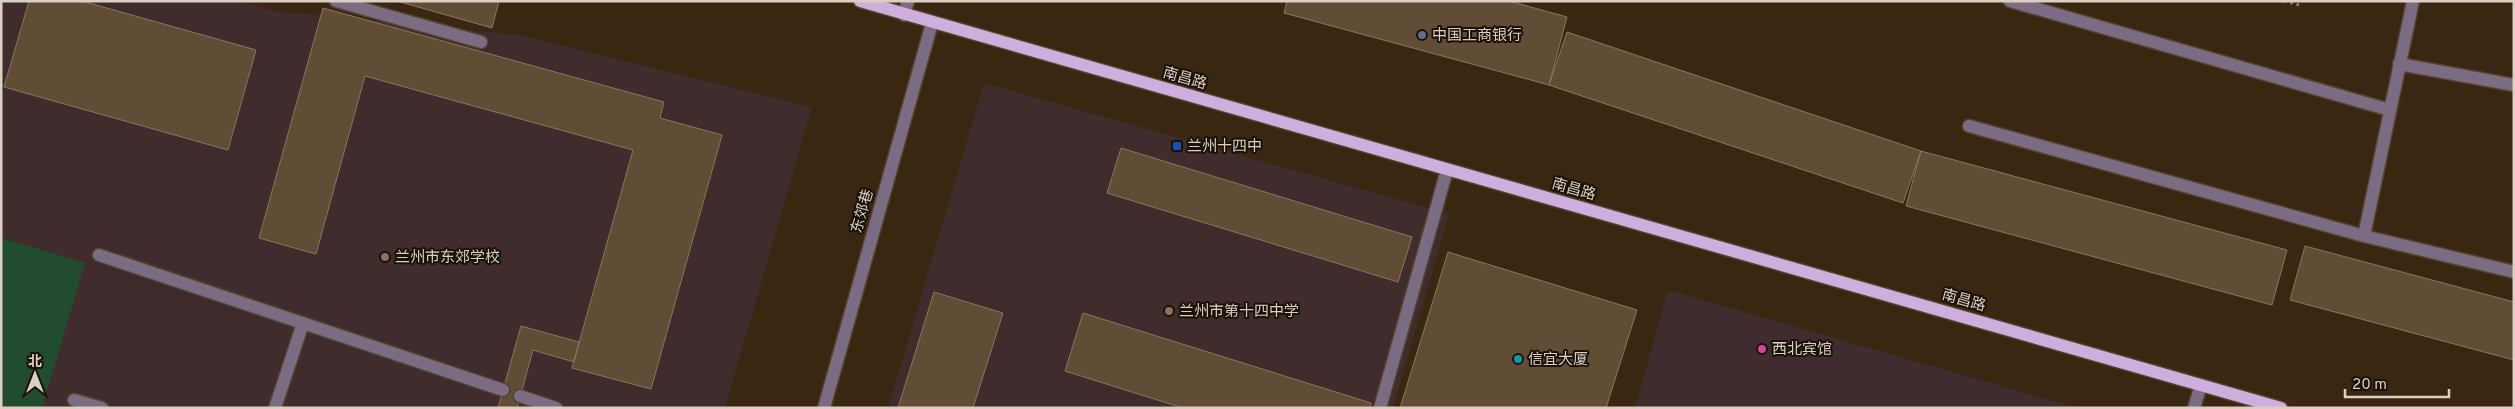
<svg xmlns="http://www.w3.org/2000/svg" width="2515" height="409" viewBox="0 0 2515 409" font-family="Overpass,'Noto Sans SC',sans-serif">
	<rect width="100%" height="100%" fill="#392711"/>
	<path fill="#402c2e" d="M1668,290L2077,408H1635Z"/>
	<path fill="#402c2c" d="M1,1H240L274,11L519,35L812,107L725,408H1Z
		M984,83L1449,214L1393,408H888Z"/>
	<path fill="#214c2f" d="M1,238L85,263L42,408H1Z"/>
	<path fill="#614c36" stroke="#8d7660" d="M29,1H82L256,50L228,150L4,87Z
		M397,1H499L492,28Z
		M1287,1H1509L1567,17L1549,85L1284,13Z
		M323,8L664,102L660,118L722,135L651,389L572,368L633,150L365,76L316,254L259,238Z
		M1567,32L1921,151L1903,203L1549,85Z
		M1121,148L1412,237L1398,282L1107,193Z
		M1921,151L2287,250L2272,305L1906,206Z
		M2305,246L2514,302V360L2290,300Z
		M1448,252L1637,310L1606,408H1400Z
		M934,292L1003,313L973,408H898Z
		M1083,313L1371,403L1370,408H1183L1065,371Z
		M521,326L579,342L574,362L533,350L517,408H498Z"/>
	<g fill="none" stroke-linecap="round" stroke-linejoin="round">
		<g stroke="#53422d" stroke-width="15">
			<path id="minor" d="M336,1L481,42
				M2010,1L2390,110
				M904,15L908,1
				M2399,64L2514,85
				M1969,126L2364,236L2514,272
				M2364,236L2413,1
				M99,255L503,390
				M520,396L556,408
				M74,400L102,408
				M275,408L303,323
				M824,408L932,23
				M1380,408L1447,170
				M2194,408L2201,385"/>
		</g>
		<g stroke="#53422d" stroke-width="15">
			<path id="major" d="M860,1L2281,408"/>
		</g>
		<path stroke="#918271" stroke-width="3" stroke-dasharray="2.5 4" stroke-linecap="butt" d="M2284,1L2299,5L2300,1"/>
		<use href="#minor" stroke="#7c6c83" stroke-width="12"/>
		<use href="#major" stroke="#cfaddc" stroke-width="12"/>
	</g>
	<circle fill="#5c6f8a" stroke="#1a1108" stroke-width="2" cx="1422" cy="35" r="5"/>
	<rect fill="#1a4fb4" stroke="#1a1108" stroke-width="2" x="1172" y="141" width="10" height="10" rx="2.5"/>
	<g fill="#8d6e63" stroke="#1a1108" stroke-width="2">
		<circle cx="385" cy="257" r="5"/>
		<circle cx="1169" cy="311" r="5"/>
	</g>
	<circle fill="#d1479c" stroke="#1a1108" stroke-width="2" cx="1762" cy="349" r="5"/>
	<circle fill="#0f9aa8" stroke="#1a1108" stroke-width="2" cx="1518" cy="359" r="5"/>
	<g text-anchor="middle" stroke-width="4" stroke-linejoin="round" paint-order="stroke">
		<g font-size="15" fill="#dbcfc3" stroke="#1a1108" text-anchor="start">
			<text x="1432" y="40">中国工商银行</text>
			<text x="1187" y="151">兰州十四中</text>
			<text x="395" y="262">兰州市东郊学校</text>
			<text x="1179" y="316">兰州市第十四中学</text>
			<text x="1772" y="354">西北宾馆</text>
			<text x="1528" y="364">信宜大厦</text>
		</g>
		<g font-size="15" fill="#dbcfc3" stroke="#1a1108">
			<text transform="translate(1185 78) rotate(16)" y="5">南昌路</text>
			<text transform="translate(1574 189) rotate(16)" y="5">南昌路</text>
			<text transform="translate(862 211) rotate(-74)" y="5">东郊巷</text>
			<text transform="translate(1964 300) rotate(16)" y="5">南昌路</text>
		</g>
	</g>
	<rect width="2515" height="409" fill="none" stroke="#dbcfc3" stroke-width="5"/>
	<g transform="translate(35 374)" stroke="#1a1108" stroke-width="4" paint-order="stroke">
	<path d="M0-4L9 19L0 12L-9 19Z" fill="#dbcfc3"/>
	<text y="-8" font-size="14" font-weight="bold" text-anchor="middle" fill="#dbcfc3">北</text>
	</g>
	<path d="M2345 389v8h104v-8" fill="none" stroke="#dbcfc3" stroke-width="2.5"/>
	<text x="2352" y="389" font-size="15" fill="#dbcfc3" stroke="#1a1108" stroke-width="4" paint-order="stroke">20 m</text>
</svg>
